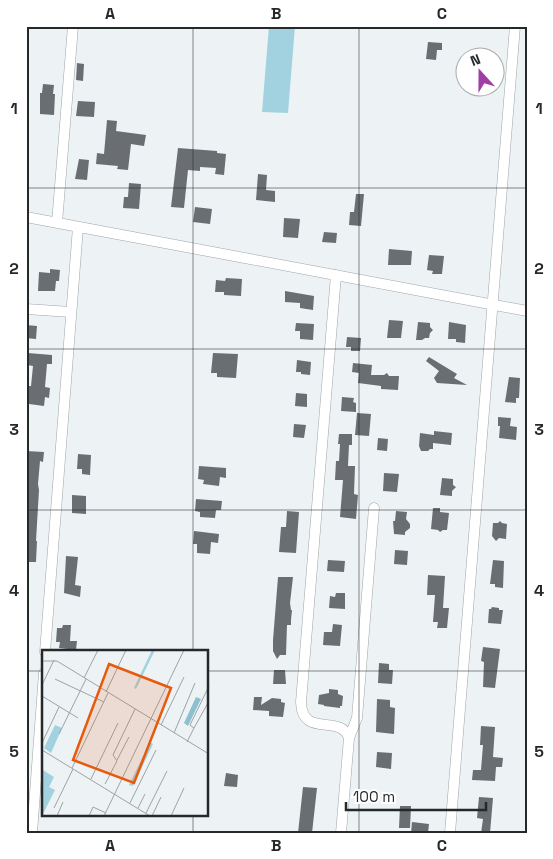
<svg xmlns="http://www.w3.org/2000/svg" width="553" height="859" viewBox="0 0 553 859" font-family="'Space Grotesk',sans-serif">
	<rect width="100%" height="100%" fill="#edf3f5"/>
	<path fill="#a2d2df" d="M269,26H295L288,113L262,112Z"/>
	<path fill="#6a6e72" d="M428,42L442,43V50H437L436,60L426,59Z
		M77,63L84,64L83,81L76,80Z
		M43,84L54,85L53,94H55L54,115L40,114V93H42Z
		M78,101L95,102L94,117L76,116Z
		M107,120L117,121L116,131L146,135L144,146L131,144L128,170L117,169L118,166L96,164L97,153L104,154Z
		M178,148L217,151V153L226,154L224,175L215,174L216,168L200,167V171L188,170L184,208L171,207Z
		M79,159L89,160L87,180L75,179Z
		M258,174L267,175L266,190L275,191V202L256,200Z
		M129,183L141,184L139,209L123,208L124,197H128Z
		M356,194H364L361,226L349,225L350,212H354Z
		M195,207L212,209L210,224L193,222Z
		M284,218L300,219L298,238L283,237Z
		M324,232L337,233L336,243L322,242Z
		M389,249L412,251L411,265H388Z
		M429,255L444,256L442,274H432L433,271L427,270Z
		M50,269L60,270L59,281H56L55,291H38L39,272L50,273Z
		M226,278L242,279L241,296L224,295V292H215L216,280L225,281Z
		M285,291L314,296L313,310L300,308V303L285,302Z
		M389,320L403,321L401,338H387Z
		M418,322L430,323V327L433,330L430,333L429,338H425L422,340H416Z
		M449,322L466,325L465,343L456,342V339H448Z
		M296,323L314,324L313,340L300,339V331H295Z
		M26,325L37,326L36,339L26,338Z
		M347,337L361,338L360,351H351V347H346Z
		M28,353L52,355V364H47L45,387L50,388L49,398L45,397L44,406L29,404V399H26V386H31L33,366L27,365Z
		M213,353L238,354L236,378L217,377V373H211Z
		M429,357L457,374L454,378L467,385L437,383L434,378L439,371L426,361Z
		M297,360L311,362L310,375L301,374V372H296Z
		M353,363L372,365L371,375H384L387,373L389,376H399L398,390L381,389V386L358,383L359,373L352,372Z
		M509,377L520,378L519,398H516V403L505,402Z
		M296,393L307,394V407L295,406Z
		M342,397L354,398L353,402L356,403V412L341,411Z
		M357,413L371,414L369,436L355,435Z
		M498,417L511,418L510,426L517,427L516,440L499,438L500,426H498Z
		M294,424L306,425L304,438L293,437Z
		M434,431L452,433L451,445L433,443V449H430L428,451H421L419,446L420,433L434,435Z
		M339,434H352V445H349L348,466H355L354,494L358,495L356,519L340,517L343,480H335L336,461H339L340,444H338Z
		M378,438L388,439L387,451L377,450Z
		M26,451L44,452L43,462L40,461L38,484L39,490L36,541H37L36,562H26V519H28L29,504L26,503V489L29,466H26Z
		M78,454L91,455L90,475L82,474V469H77Z
		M199,466L226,468V478L220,477L219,486L203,484L204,480L198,479Z
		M384,473L399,474L397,492L383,491Z
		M442,478L453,479V485L456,487L452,491V496L440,495Z
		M72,495L86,496V514L72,513Z
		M196,499L222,501L221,510H216L215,518L200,517V512L195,511Z
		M433,508H440V512L449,513L447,530H443L440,532L438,530L431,529Z
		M287,511L299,512L296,553L279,552L281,527H286Z
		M396,511L407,512L406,519L410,524V528L405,532V535L394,534L393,521H395Z
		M500,521L502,523L507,524L506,539L499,538L496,541L492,536L493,523H498Z
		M194,531L219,534L218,543L211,542L210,554L197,553V544H193Z
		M395,550L408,551L407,565L394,564Z
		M66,556L78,557L75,585L81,586L80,597L64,593Z
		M328,560L345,561L344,572L327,571Z
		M493,560L504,561L503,588L495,587V584H490Z
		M428,575L445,576L443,608H449L447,628H437L438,622H433L435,595H427Z
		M278,577H293L290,603L291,610H292L291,620V625H287L286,655H280L277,659L273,651V640Z
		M336,593H345V609L329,608L330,596L335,597Z
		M492,607L499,608V610H503L501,624L488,623L489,609H491Z
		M333,624L342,625L340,646L323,645L324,632H332Z
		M63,625H71L70,641H77L76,650L59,648L60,642H56L57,628H62Z
		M483,647L500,649L495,688L483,687L484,662L481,661Z
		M379,663L389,664V670H393L392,684L378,683Z
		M274,670H285L286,684H273Z
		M329,689L338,690V694L343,696L342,706H340V708L324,706V705L318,704L319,695L329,693Z
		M254,697H262L261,705L272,698L281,699V702L285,703L283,717L269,716V711L253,710Z
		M377,699L390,700V707L395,708L394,734L376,732Z
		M481,726L495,727L493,757L503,758L502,767H496L495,781L472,780L473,770H481L483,745H480Z
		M377,752L392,753L391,769L376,767Z
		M226,773L238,775L237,787L224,786Z
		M303,787L317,788L312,833H298Z
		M479,797L493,798L490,833H481L483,819L477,818Z
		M400,806H411L410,828H399Z
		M412,822L429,824L428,833H411Z"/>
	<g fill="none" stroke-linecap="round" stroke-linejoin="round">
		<g stroke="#9ea5a6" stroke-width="11">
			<path id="minor" d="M26,217L527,311
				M57,223L73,26
				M336,275L301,702C302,739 341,713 349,738L341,833
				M26,309L71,312
				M45,652L78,227
				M349,738L357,718L374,508
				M32,833L44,673
				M450,833L515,26"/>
		</g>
		<use href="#minor" stroke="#fff" stroke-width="10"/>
	</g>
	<path fill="none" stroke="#26292a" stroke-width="1" stroke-opacity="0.55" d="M193,26V652M359,26V833M26,188H527M26,349H527M26,510H527M26,671H44M208,671H527M193,815V833"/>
	<g transform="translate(42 650)">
		<rect width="166" height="166" fill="#edf3f5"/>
		<path d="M110,0H113L94,39L92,38ZM13,75L20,78L9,103L2,98ZM108,92L111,94L91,136L87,135ZM1,120L12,127L7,137L13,140L1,164Z" fill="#a2d2df"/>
		<path d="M154,47L159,49L146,76L142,73Z" fill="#8dc0ce"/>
		<path fill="none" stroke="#9da2a4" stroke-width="1" d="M0,11H15L167,104M42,28L56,0M13,29L62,52M0,35L12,10M64,42L84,0M0,46L36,68M119,75L142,27M152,78L167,51M132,83L153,33M17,84L44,29M145,92L152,78L148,75L167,36M0,93L17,57M0,100L108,166M75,110L87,87M30,118L66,43M49,129L76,73M63,134L75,111L71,105L93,59M88,153L114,100M12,158L31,119M96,158L103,144M104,163L125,121M15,166L21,152M47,166L51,157L64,163M62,166L142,0M110,166L119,147M129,166L142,138"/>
		<path fill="#e8590c" fill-opacity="0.15" stroke="#e8590c" stroke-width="2.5" d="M67,14L129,38L92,133L31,110Z"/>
		<rect width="166" height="166" fill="none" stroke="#26292a" stroke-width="2.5"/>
	</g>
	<rect width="553" height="859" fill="none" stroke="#ffffff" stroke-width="55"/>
	<g transform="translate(480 72) rotate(339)"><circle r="24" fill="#ffffff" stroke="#a8a9aa"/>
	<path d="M0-4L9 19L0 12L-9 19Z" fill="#a03ea5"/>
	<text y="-8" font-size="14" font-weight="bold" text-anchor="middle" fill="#26292a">N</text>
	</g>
	<path d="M346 802v8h140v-8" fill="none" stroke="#26292a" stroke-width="2.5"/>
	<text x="353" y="802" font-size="15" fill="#26292a" stroke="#ffffff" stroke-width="4" paint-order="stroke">100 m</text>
	<rect x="28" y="28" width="498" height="804" fill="none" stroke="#26292a" stroke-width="2"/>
	<g font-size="16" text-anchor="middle" font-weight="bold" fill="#26292a">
		<text x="110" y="19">A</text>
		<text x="276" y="19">B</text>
		<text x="442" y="19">C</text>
		<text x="14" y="114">1</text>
		<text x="539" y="114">1</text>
		<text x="14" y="274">2</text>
		<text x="539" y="274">2</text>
		<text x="14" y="435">3</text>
		<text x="539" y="435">3</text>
		<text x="14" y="596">4</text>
		<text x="539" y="596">4</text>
		<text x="14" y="757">5</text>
		<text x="539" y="757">5</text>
		<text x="110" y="851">A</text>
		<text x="276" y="851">B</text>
		<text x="442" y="851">C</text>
	</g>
</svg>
